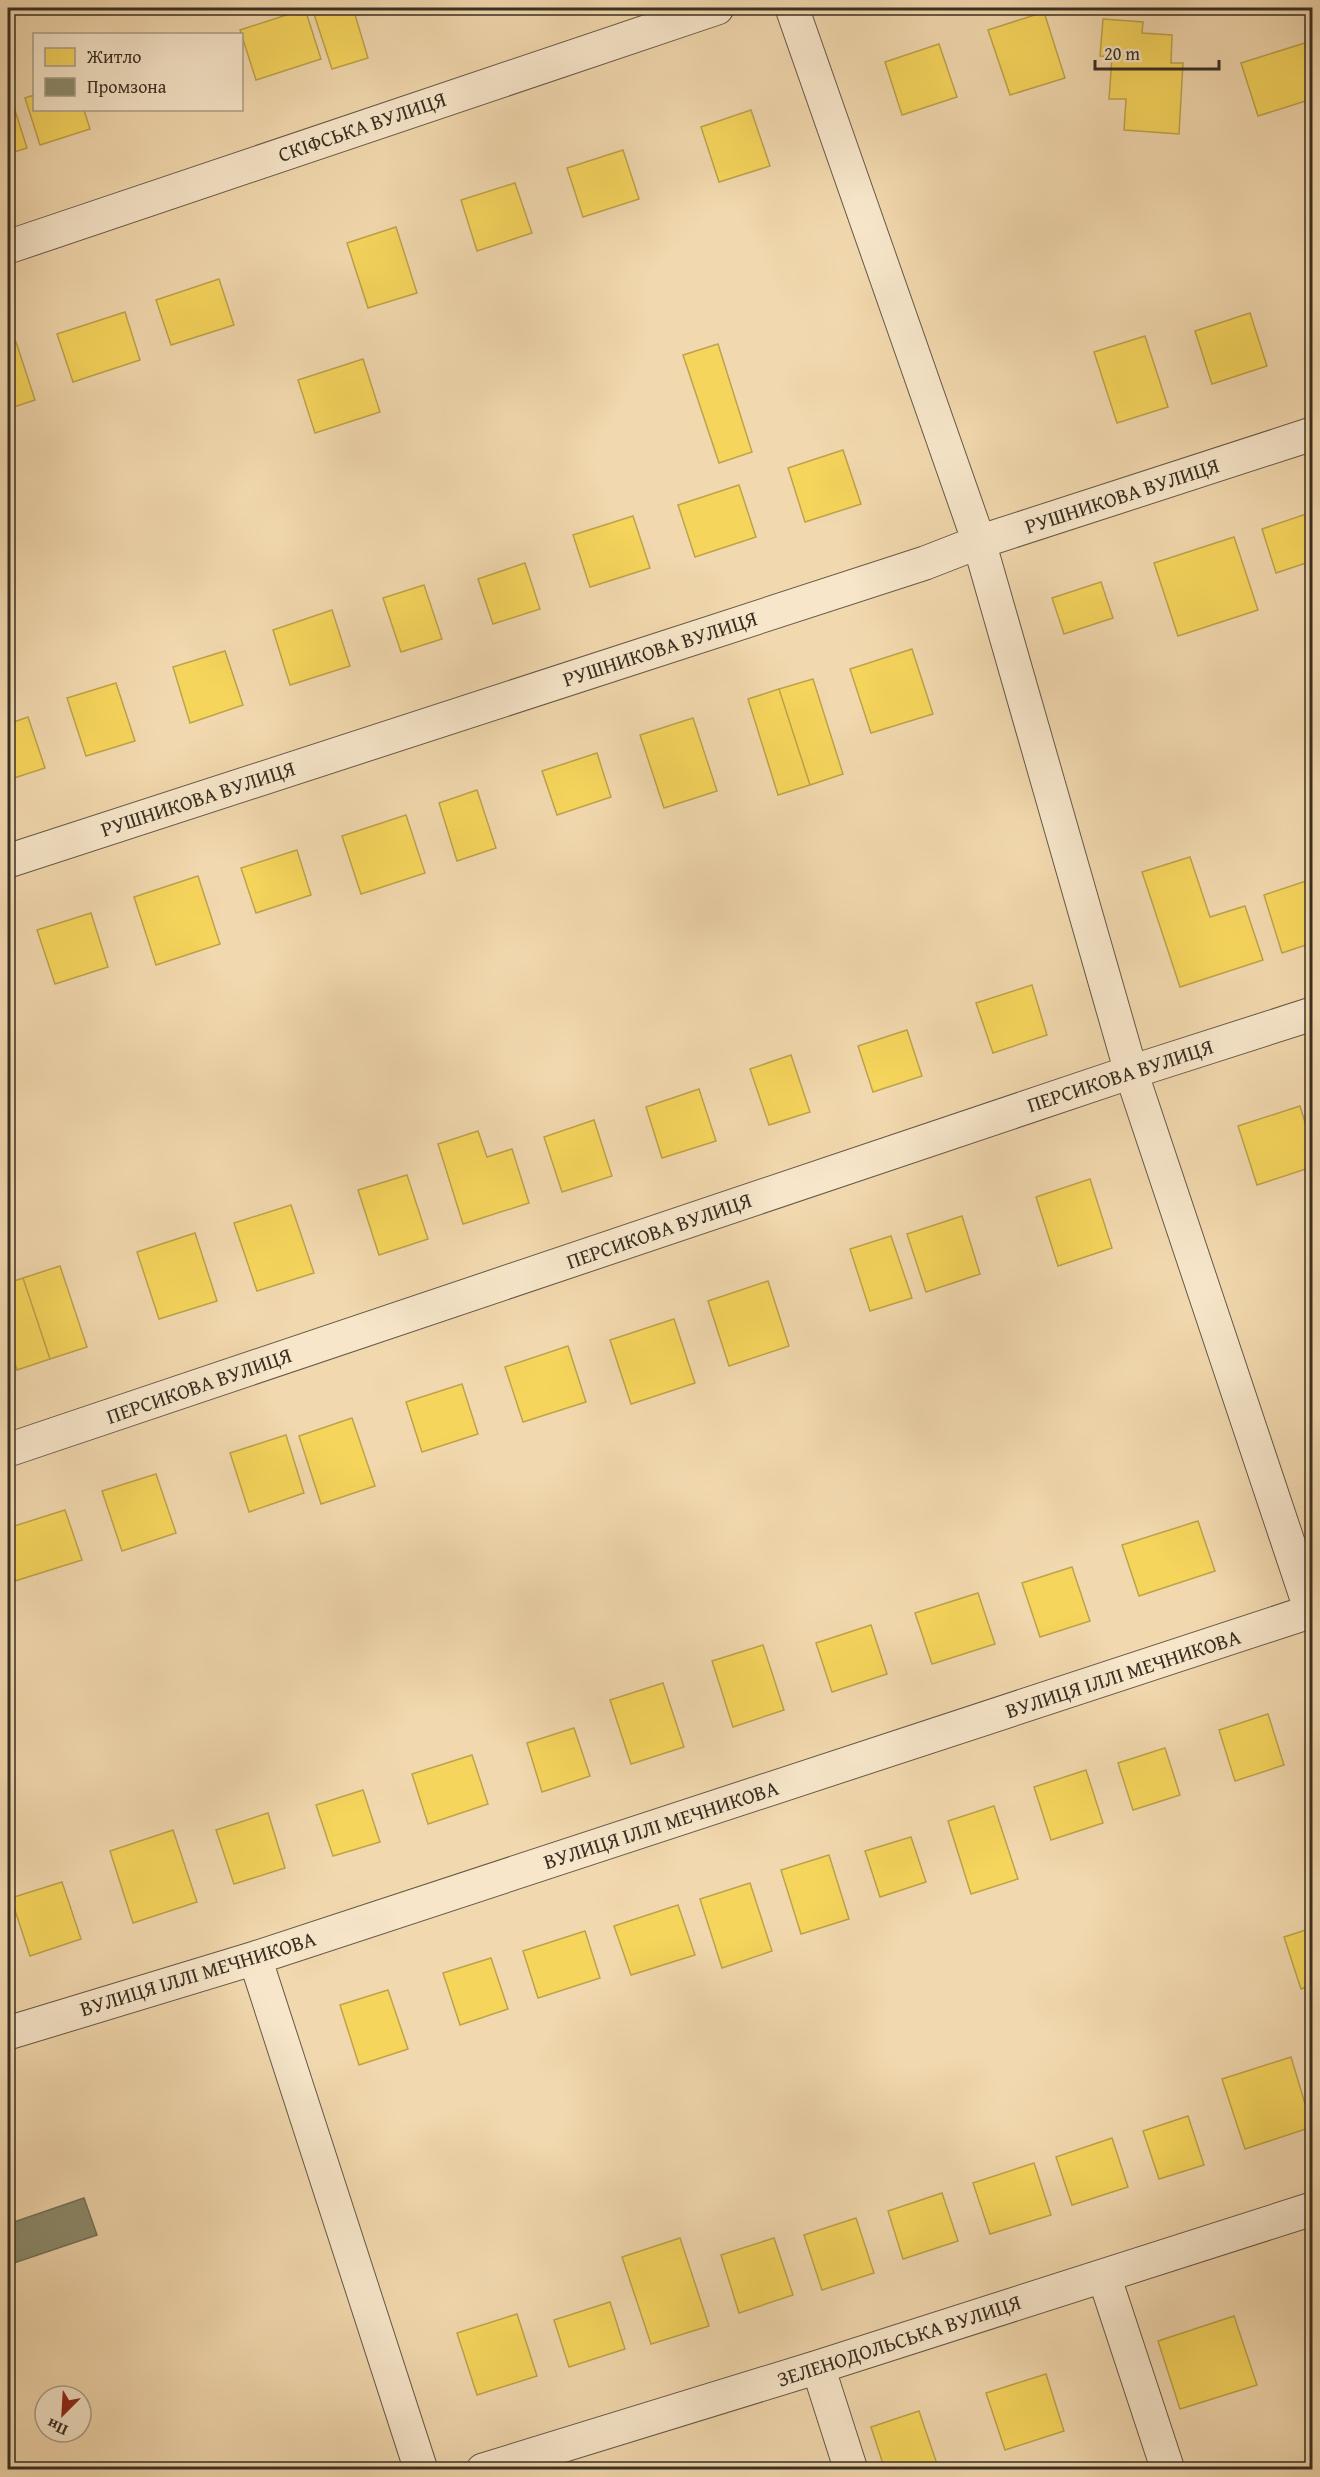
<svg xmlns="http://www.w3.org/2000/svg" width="1320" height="2477" viewBox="0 0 1320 2477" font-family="'Gentium Book Plus',serif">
	<rect width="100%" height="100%" fill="#f2d8ae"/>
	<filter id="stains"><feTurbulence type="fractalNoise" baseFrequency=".00333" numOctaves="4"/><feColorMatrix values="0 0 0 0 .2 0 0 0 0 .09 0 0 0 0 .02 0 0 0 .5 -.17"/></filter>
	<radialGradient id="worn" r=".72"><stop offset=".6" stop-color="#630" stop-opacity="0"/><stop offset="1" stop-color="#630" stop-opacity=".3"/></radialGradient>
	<path fill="#f6d55c" stroke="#bda34b" stroke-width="1.5" d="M312,8H353L368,58L332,69Z
		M305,9L321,59L256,80L240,30Z
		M1044,12L1065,78L1010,95L988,30Z
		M1103,19L1143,22L1142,33L1172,35L1171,63H1183L1179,134L1124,130L1126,99H1109L1112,57L1100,56Z
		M1308,42L1312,57V99L1258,116L1241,63Z
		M939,44L957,97L902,115L885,62Z
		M34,95V110H84L90,129L40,145L25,98Z
		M12,101L27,148L8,154V102Z
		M751,110L770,166L719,182L701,127Z
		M623,150L639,199L583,217L567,168Z
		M515,183L532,233L477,251L461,200Z
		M396,227L417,293L368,308L347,243Z
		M219,279L234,325L171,345L156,300Z
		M125,312L140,360L73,382L57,334Z
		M1250,313L1267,366L1212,384L1195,331Z
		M1145,336L1168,407L1117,423L1094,352Z
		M16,342L35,400L8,409V345Z
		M718,344L752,452L719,463L683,355Z
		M363,359L380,412L315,433L298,380Z
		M843,450L861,504L805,522L788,468Z
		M739,485L756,537L695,557L678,505Z
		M1312,512V561L1276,573L1262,529Z
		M633,516L650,568L590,587L573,535Z
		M1234,537L1258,610L1178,636L1154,563Z
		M525,563L540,609L493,624L478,579Z
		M1101,582L1113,618L1064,634L1052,598Z
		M424,585L442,639L401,652L383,598Z
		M332,610L350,666L290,685L273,630Z
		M912,649L933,714L871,733L850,669Z
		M225,651L243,705L190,723L173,667Z
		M813,679L843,774L810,785L779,689Z
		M116,683L135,741L86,756L67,698Z
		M779,689L810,785L778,795L748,699Z
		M28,717L45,768L8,780V724Z
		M693,718L717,791L664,808L640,735Z
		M597,753L611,797L557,815L542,771Z
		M477,790L496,848L457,861L439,803Z
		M406,815L425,873L361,894L342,836Z
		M297,850L311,895L256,913L241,868Z
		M1190,857L1210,917L1245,906L1263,960L1180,987L1142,872Z
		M198,876L220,944L156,965L134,897Z
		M1312,879V943L1282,953L1264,895Z
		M91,913L108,967L55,984L37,930Z
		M1032,985L1047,1035L993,1053L976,1003Z
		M907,1030L922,1076L873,1092L858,1046Z
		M791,1055L810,1112L769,1125L750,1069Z
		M699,1089L716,1141L662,1158L646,1107Z
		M1300,1106L1312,1145V1167L1257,1185L1238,1126Z
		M594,1120L612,1176L562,1192L544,1137Z
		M478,1131L487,1157L512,1149L529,1203L463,1224L438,1144Z
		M407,1175L428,1239L379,1255L358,1190Z
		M1090,1179L1112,1248L1058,1266L1036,1197Z
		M291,1205L314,1273L257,1291L234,1223Z
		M962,1216L980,1274L926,1292L907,1234Z
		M195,1233L217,1301L159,1319L137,1252Z
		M891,1236L912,1298L870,1311L850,1249Z
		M60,1266L87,1347L50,1359L23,1278Z
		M23,1278L50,1359L17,1370L8,1342V1283Z
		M768,1281L789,1346L729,1366L708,1301Z
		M674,1319L695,1383L631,1404L610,1340Z
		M568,1346L586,1402L523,1422L505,1367Z
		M462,1384L478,1434L422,1452L406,1402Z
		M352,1418L375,1486L321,1504L299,1436Z
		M286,1435L304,1493L249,1512L230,1453Z
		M156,1474L176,1533L122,1551L102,1491Z
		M65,1510L82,1560L15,1581L8,1557V1528Z
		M1198,1521L1215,1571L1139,1596L1122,1545Z
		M1072,1567L1090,1621L1040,1637L1022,1583Z
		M978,1593L995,1644L932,1664L915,1613Z
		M871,1625L887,1674L832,1692L816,1643Z
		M763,1645L784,1710L733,1727L712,1661Z
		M663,1683L684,1747L631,1764L610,1700Z
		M1268,1714L1284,1765L1235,1781L1219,1730Z
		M574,1728L590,1776L542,1792L527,1743Z
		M1165,1748L1180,1795L1133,1810L1118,1763Z
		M472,1755L488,1804L428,1824L412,1774Z
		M1086,1770L1103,1823L1051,1840L1034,1787Z
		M363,1790L380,1842L333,1856L316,1805Z
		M994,1806L1018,1879L971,1894L948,1821Z
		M268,1813L285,1868L234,1884L216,1830Z
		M173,1830L197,1902L133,1923L110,1851Z
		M911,1837L926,1882L880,1897L865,1851Z
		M829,1855L849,1919L801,1934L781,1870Z
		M62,1882L81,1939L30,1956L11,1898Z
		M750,1883L772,1951L722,1968L700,1899Z
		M678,1905L695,1955L631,1975L614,1926Z
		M1312,1928V1985L1301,1989L1284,1937Z
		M585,1931L600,1978L538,1998L523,1951Z
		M491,1958L508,2009L460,2025L443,1973Z
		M388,1990L408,2049L359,2065L340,2005Z
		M1291,2057L1312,2127L1245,2149L1222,2079Z
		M1188,2116L1204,2165L1159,2179L1143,2131Z
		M1112,2138L1128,2187L1072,2205L1056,2157Z
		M1034,2163L1051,2215L990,2234L973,2183Z
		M942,2193L958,2241L903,2259L888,2211Z
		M856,2218L874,2273L822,2290L804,2235Z
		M680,2238L709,2326L651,2344L622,2257Z
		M774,2238L793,2295L739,2313L721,2255Z
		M610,2302L625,2349L569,2367L554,2320Z
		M517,2314L537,2376L477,2395L457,2333Z
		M1234,2316L1257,2385L1180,2409L1158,2341Z
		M1046,2374L1064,2431L1005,2450L986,2393Z
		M919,2411L937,2464L920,2470H885L871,2427Z"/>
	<path fill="#8c8c6e" stroke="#737058" stroke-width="1.5" d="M84,2198L97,2235L8,2265V2224Z"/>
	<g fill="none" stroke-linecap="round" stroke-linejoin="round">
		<g stroke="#665946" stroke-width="35">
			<path id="minor" d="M792,8L979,542L1131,1072L1312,1614
				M8,247L717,8
				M8,861L925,563L979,542L1312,434
				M8,1450L1131,1072L1312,1014
				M255,1958L421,2470
				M8,2033L255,1958L1312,1611
				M1104,2276L1168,2470
				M818,2367L851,2470
				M483,2470L818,2367L1312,2209"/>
		</g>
		<use href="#minor" stroke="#f7e6ca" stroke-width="33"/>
	</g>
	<g text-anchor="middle" stroke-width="6" stroke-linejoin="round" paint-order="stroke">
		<g font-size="21" fill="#382f23" stroke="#f7e6ca">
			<text transform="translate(362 127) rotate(-19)" y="7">СКІФСЬКА ВУЛИЦЯ</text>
			<text transform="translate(1122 496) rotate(-18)" y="7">РУШНИКОВА ВУЛИЦЯ</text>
			<text transform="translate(660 649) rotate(-18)" y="7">РУШНИКОВА ВУЛИЦЯ</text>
			<text transform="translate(198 799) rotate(-18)" y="7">РУШНИКОВА ВУЛИЦЯ</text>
			<text transform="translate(1120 1076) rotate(-18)" y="7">ПЕРСИКОВА ВУЛИЦЯ</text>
			<text transform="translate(659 1231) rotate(-19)" y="7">ПЕРСИКОВА ВУЛИЦЯ</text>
			<text transform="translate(199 1386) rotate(-19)" y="7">ПЕРСИКОВА ВУЛИЦЯ</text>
			<text transform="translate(1123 1674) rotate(-18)" y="7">ВУЛИЦЯ ІЛЛІ МЕЧНИКОВА</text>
			<text transform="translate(661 1825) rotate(-18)" y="7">ВУЛИЦЯ ІЛЛІ МЕЧНИКОВА</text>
			<text transform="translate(198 1974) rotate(-17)" y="7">ВУЛИЦЯ ІЛЛІ МЕЧНИКОВА</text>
			<text transform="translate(899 2341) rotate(-18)" y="7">ЗЕЛЕНОДОЛЬСЬКА ВУЛИЦЯ</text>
		</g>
	</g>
	<rect width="1320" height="2477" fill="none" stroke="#f2d8ae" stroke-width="30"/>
	<rect x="9" y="9" width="1302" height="2459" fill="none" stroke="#382f23" stroke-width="3"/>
	<rect x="15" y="15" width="1290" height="2447" fill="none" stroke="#382f23" stroke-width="1.5"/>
	<rect x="33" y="33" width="210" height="78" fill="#f7e6ca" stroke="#ab9d87" stroke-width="1.5"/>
	<rect x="45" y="48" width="30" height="18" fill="#f6d55c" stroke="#ab9d87" stroke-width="1.5"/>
	<text x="87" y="63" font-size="18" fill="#382f23">Житло</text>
	<rect x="45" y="78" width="30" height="18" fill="#8c8c6e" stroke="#ab9d87" stroke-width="1.5"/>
	<text x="87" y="93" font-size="18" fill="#382f23">Промзона</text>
	<g transform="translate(63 2414) rotate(204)"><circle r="28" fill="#f7e6ca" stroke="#ab9d87" stroke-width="1.5"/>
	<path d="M0-4.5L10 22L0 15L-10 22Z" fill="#8f2418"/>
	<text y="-9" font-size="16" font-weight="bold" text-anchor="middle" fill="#382f23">Пн</text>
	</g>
	<path d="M1095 60v9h124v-9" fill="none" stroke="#382f23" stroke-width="3"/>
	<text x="1104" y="60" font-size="18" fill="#382f23" stroke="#f7e6ca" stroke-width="4.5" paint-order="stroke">20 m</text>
	<rect width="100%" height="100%" filter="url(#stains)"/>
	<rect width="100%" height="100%" fill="url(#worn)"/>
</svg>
